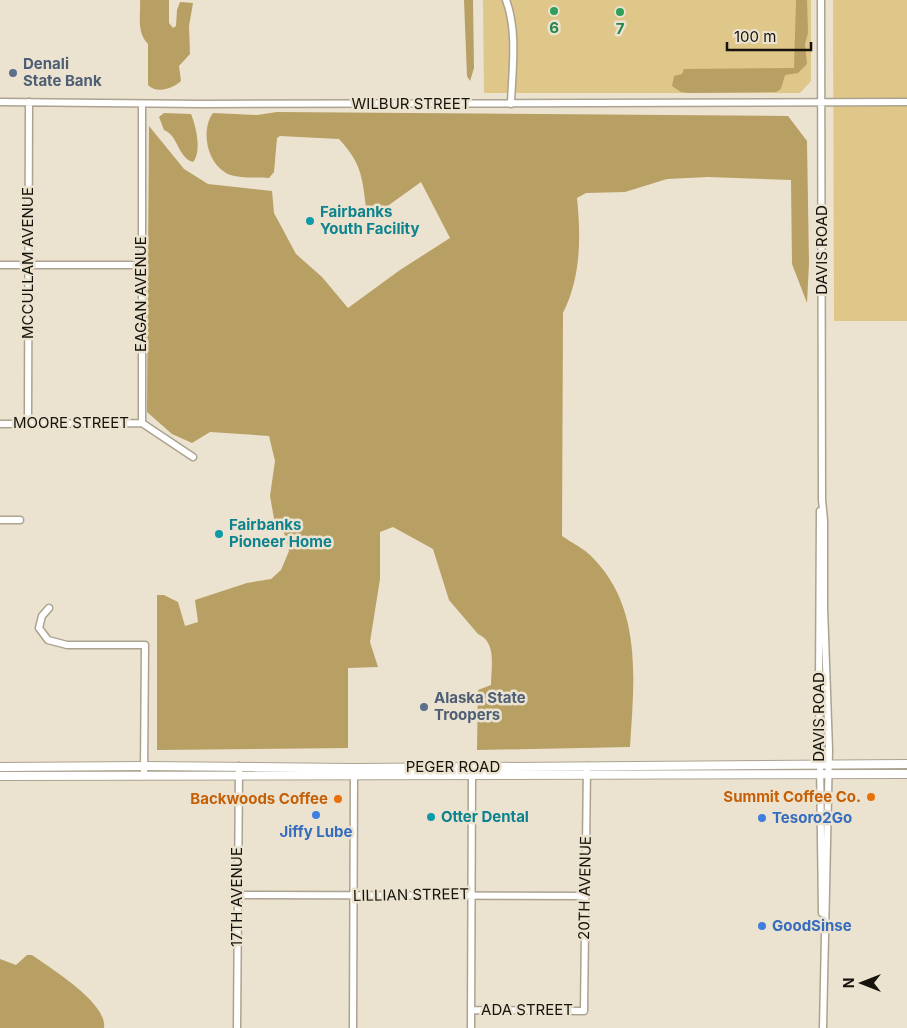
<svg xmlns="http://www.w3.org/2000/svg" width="907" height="1028" viewBox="0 0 907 1028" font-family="Inter,sans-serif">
	<rect width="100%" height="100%" fill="#ebe3cf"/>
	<path fill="#dfc689" d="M483,0H811V81L800,93H484Z
		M833,0H907V321H834Z"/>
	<path fill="#b89f63" d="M140,0H169V23L173,28L176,26L177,10L180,2L193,3L189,26L190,54L179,66L181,81C172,89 157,94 148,85V44C136,31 141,16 140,0Z
		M464,0H473L474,68L470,81L467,76Z
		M796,0H807L808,33L805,44L807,64L798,73L785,75L781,89L776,92L689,93L681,92L672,86L674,76L682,74L684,69L794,68Z
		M277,112L788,116L807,141L809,263L807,303L792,264L791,180L708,177L667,179L625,192L586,193L577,198C581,238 581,277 563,313L562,536C572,543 585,549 593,558C643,609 634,682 630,747L477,750L478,690L491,685C491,667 497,642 478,634L449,600L433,549L393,527L380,532V579L370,642L378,667L348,668V748L157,750V595H164L178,602L185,626L198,622L195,600L247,583L271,579L281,570L289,551L284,533L275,524L270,496L275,461L269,436L210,432L192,443L172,434L147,412L149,126L184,169L208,184L272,191L274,213L296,254L322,277L348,308L400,270L450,238L421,182L382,210L366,207C362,175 361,163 339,139L280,136L277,138L274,172L269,178C256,177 237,179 226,173C206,162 201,129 213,113L257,115Z
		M164,113L191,114C196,126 202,151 193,162C178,158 178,135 164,130L159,117Z
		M27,955H32C50,968 108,1003 104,1028H0V959L16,965Z"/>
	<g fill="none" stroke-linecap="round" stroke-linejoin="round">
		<g stroke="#aba390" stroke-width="9">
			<path id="minor" d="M506,0C518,32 512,70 511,104
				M821,0L822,500L824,520V607L829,750L823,1028
				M0,102L202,104L907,102
				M142,104V423L193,457
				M0,265H141
				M28,423L29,102
				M0,424L142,423
				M820,511L819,685L822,913
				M0,520H20
				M49,608L42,616L39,628L48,640L67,645H145L144,774
				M237,895L585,896
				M471,1010L584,1011L587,766
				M237,1028L239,766
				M353,1028L354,772
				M471,1028L472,772"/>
		</g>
		<g stroke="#aba390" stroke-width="10">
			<path id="major" d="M0,767L144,766L354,768L907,764
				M0,776L907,774"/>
		</g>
		<use href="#minor" stroke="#fff" stroke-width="6"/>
		<use href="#major" stroke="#fff" stroke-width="8"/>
	</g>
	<g fill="#2e9e5b" stroke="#ebe3cf" stroke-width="2">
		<circle cx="554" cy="11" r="5"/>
		<circle cx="620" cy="12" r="5"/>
	</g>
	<g fill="#5c6f8a" stroke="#ebe3cf" stroke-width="2">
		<circle cx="13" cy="73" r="5"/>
		<circle cx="424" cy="707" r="5"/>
	</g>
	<g fill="#0f9aa8" stroke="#ebe3cf" stroke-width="2">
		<circle cx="310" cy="221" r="5"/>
		<circle cx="219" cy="534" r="5"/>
		<circle cx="431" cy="817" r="5"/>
	</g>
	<g fill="#e8710a" stroke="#ebe3cf" stroke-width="2">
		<circle cx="871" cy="797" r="5"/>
		<circle cx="338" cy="799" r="5"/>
	</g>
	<g fill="#3f7fe0" stroke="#ebe3cf" stroke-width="2">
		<circle cx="316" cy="815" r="5"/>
		<circle cx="762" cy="818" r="5"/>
		<circle cx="762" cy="926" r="5"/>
	</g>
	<g text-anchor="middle" stroke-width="5" stroke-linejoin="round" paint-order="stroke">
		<g font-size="15" font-weight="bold" fill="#27864d" stroke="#ebe3cf">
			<text x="554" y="33">6</text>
			<text x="620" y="34">7</text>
		</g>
		<g font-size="15" font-weight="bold" fill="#4e5e75" stroke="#ebe3cf" text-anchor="start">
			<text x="23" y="69">Denali<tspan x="23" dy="17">State Bank</tspan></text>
			<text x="434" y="703">Alaska State<tspan x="434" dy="17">Troopers</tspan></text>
		</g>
		<g font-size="15" fill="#16130c" stroke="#ebe3cf">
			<text x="411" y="109">WILBUR STREET</text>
			<text transform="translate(822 250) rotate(-90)" y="5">DAVIS ROAD</text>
			<text transform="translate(28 263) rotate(-90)" y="5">MCCULLAM AVENUE</text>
			<text transform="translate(141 294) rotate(-90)" y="5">EAGAN AVENUE</text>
			<text x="71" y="428">MOORE STREET</text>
			<text transform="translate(819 717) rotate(-90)" y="5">DAVIS ROAD</text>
			<text x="453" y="772">PEGER ROAD</text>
			<text transform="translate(585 888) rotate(-89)" y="5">20TH AVENUE</text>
			<text transform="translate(411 895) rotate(-1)" y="5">LILLIAN STREET</text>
			<text transform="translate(237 897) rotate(-90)" y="5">17TH AVENUE</text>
			<text x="527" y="1015">ADA STREET</text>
		</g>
		<g font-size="15" font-weight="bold" fill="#0d838f" stroke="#ebe3cf" text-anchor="start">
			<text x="320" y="217">Fairbanks<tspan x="320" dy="17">Youth Facility</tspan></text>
			<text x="229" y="530">Fairbanks<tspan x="229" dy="17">Pioneer Home</tspan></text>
			<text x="441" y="822">Otter Dental</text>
		</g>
		<g font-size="15" font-weight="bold" fill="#c56008" stroke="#ebe3cf" text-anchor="end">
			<text x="861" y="802">Summit Coffee Co.</text>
			<text x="328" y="804">Backwoods Coffee</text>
		</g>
		<g font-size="15" font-weight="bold" fill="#366cbe" stroke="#ebe3cf" text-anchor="start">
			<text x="772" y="823">Tesoro2Go</text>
			<text x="316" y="837" text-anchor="middle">Jiffy Lube</text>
			<text x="772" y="931">GoodSinse</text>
		</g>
	</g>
	<g transform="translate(862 983) rotate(270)" stroke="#ebe3cf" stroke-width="4" paint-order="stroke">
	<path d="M0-4L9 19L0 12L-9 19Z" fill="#16130c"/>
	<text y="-8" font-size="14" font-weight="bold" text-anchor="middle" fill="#16130c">N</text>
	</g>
	<path d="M727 42v8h84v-8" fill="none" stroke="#16130c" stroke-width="2.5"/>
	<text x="734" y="42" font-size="15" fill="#16130c" stroke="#ebe3cf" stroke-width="4" paint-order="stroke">100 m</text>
</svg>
